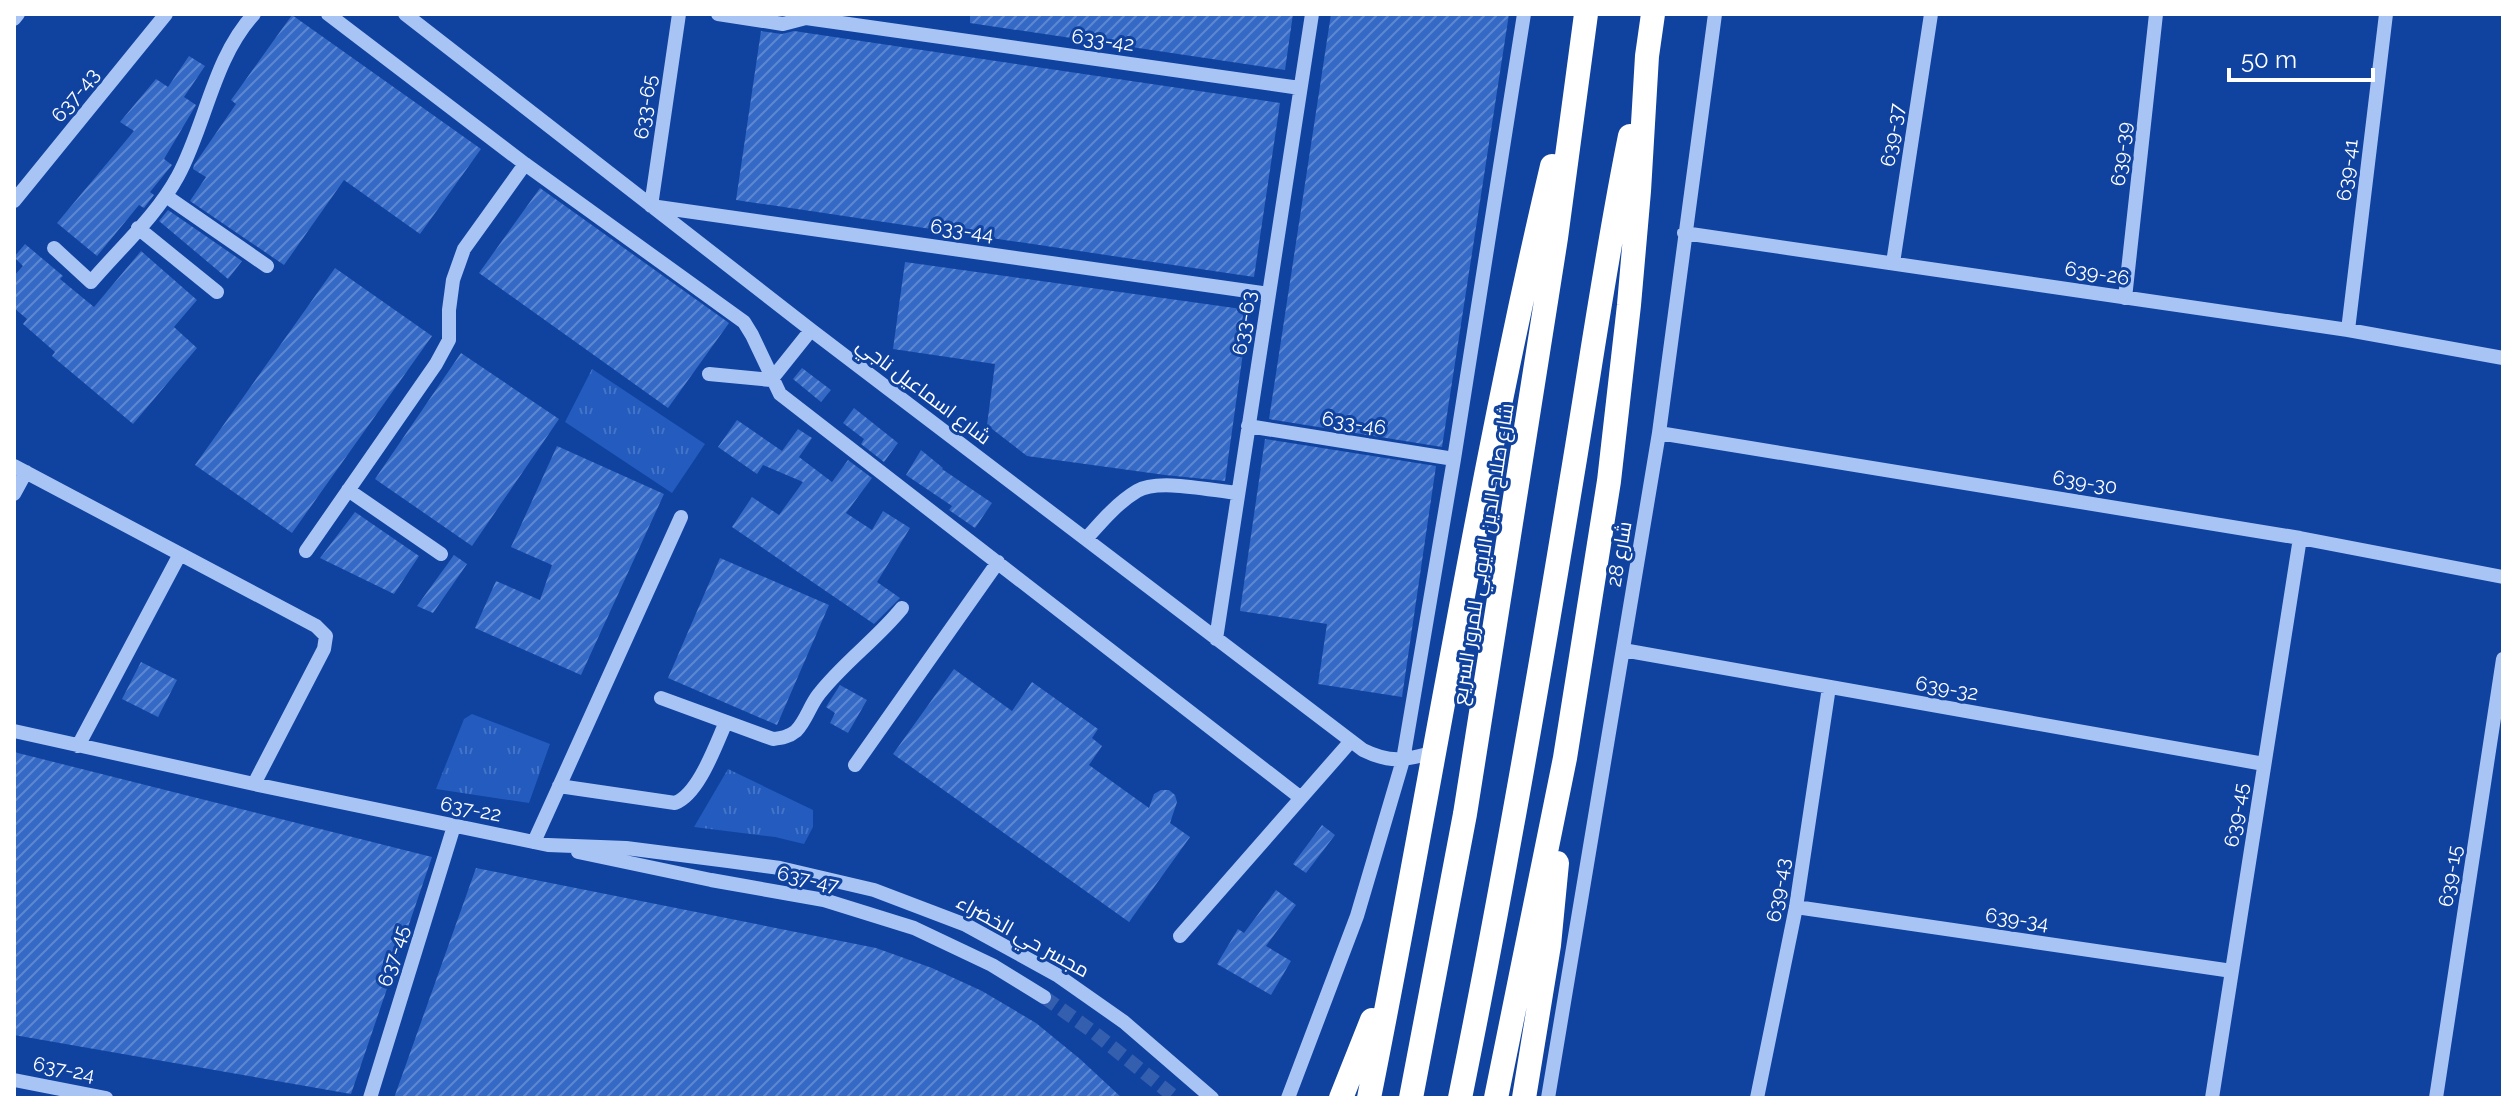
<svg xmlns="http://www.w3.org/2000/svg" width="2517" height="1112" viewBox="0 0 2517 1112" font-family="Raleway,Cairo,sans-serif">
	<defs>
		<pattern id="grass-tufts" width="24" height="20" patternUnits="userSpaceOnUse" patternTransform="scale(2)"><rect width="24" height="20" fill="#235bbe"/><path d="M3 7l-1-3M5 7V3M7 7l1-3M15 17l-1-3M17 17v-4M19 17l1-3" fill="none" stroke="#4474c8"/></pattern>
		<pattern id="building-hatch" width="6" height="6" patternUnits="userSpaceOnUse" patternTransform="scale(2)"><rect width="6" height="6" fill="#3469c5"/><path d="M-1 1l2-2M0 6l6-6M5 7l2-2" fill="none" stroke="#5d87d1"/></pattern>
	</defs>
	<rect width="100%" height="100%" fill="#1042a0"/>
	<path fill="url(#grass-tufts)" d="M592,369L705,444L672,493L565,422Z
		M472,714L550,744L529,803L436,789L464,719Z
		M728,769L813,810V827L804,844L775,837L694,827Z"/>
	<path fill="url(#building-hatch)" d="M970,14H1293L1285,70L970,23Z
		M1331,14H1509L1442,447L1269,419Z
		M292,15L481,149L420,234L344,180L284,265L190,201L206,177L193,169L194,165L236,104L231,100Z
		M761,31L782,34L794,31L1280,103L1254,277L736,200Z
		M189,56L205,66L184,97L196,105L164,159L172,165L150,192L154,195L144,208L139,205L97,256L57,223L134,131L120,122L156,79L168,87Z
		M540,188L729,323L668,408L479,273Z
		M168,210L242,261L228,279L159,221Z
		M25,244L63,276L60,279L94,307L141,251L197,300L174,327L197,348L133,424L52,356L55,352L23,324L27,319L14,308V276L23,266L14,257Z
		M905,262L1249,310L1225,481L1165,475L1027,456L987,425L995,364L893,349Z
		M335,268L432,336L292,533L195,465Z
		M461,353L559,419L472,546L375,479Z
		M802,368L831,390L821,402L793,379Z
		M854,408L898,443L884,462L861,444L864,439L843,423Z
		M737,420L782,451L798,429L812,438L799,457L832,482L848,460L872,478L846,513L872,530L883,511L910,528L877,582L900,598L874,624L732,527L752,497L779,515L803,482L763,465L757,474L718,447Z
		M1265,439L1436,466L1402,697L1318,684L1327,624L1240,611Z
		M557,446L664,494L581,675L475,628L496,581L540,600L552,565L511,547Z
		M921,450L943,468L942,469L992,503L975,528L949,510L952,506L906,475Z
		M355,512L419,556L394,594L320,558Z
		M454,555L467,564L433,613L417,606Z
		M720,558L829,605L777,725L668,678Z
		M141,662L177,680L158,717L122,699Z
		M954,669L1012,711L1032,682L1098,729L1092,738L1102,746L1089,765L1149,808L1154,794L1161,790H1169L1175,795L1177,802L1170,823L1190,837L1129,922L893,754Z
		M840,685L867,700L848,733L830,723L835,713L826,707Z
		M14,752L432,857L351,1094L14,1035Z
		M1322,825L1335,835L1306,873L1293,864Z
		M476,868L876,948L932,968L982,991L1036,1023L1080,1059L1122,1098H394Z
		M1276,890L1296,905L1266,946L1291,961L1271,995L1217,964L1238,929L1244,933Z"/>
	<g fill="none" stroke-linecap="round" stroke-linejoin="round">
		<path stroke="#345eae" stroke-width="14" stroke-dasharray="14 7" stroke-linecap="butt" d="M1044,997L1092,1031L1176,1098"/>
		<path stroke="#a7c4f5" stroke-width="14" d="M328,14L525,164L744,322L752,335L780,394L1301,798L1180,936
			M405,14L811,330L1363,750C1391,764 1406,760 1435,752
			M679,14L651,206L1269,294
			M718,14L783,24L806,18
			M806,14V18L1300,88
			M14,19L18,14
			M166,196L267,266
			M14,201L166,14
			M138,228L217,292
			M1684,233L2348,330L2503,358
			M54,248L91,282C120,248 157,215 178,176C206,124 213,59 254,14
			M1893,263L1931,14
			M2125,298L2156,14
			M2348,330L2386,14
			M709,374L771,380L811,330
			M1248,426L1454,459
			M1659,433L2300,538L2503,577
			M14,466L316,626L326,636L324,649L254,784
			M348,490L441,554
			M14,494L26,472
			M1086,539C1101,522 1117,503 1137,491C1158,478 1213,491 1238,493
			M306,551L436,364L449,340V310L453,280L464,249L525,164
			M1216,639L1312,14
			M1623,650L2264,764
			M661,698L773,739C781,738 789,737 796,731C806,721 810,705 819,694C844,662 877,639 902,608
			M14,731L254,784L548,845L626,848L728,861L780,868L874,890L966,925L1057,975L1124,1022L1212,1098
			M78,746L180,554
			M855,765L998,562
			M559,786L675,803C699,794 716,744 726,722
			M1301,798L1351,741
			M534,842L681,517
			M578,852L711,880L824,900L914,928L992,965L1044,997
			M1796,907L2232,971
			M14,1080L106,1098
			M370,1098L454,826
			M1288,1098L1357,916L1403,760L1454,459L1524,14
			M1548,1098L1659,433L1715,14
			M1757,1098L1796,907L1829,687
			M2212,1098L2300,538
			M2436,1098L2503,659"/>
		<path stroke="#fff" stroke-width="24" d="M1341,1098L1372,1020
			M1369,1098C1431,788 1479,474 1552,166
			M1411,1098L1465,814L1556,238L1586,14
			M1460,1098C1502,892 1538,684 1572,477C1591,363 1607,249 1630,136
			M1496,1098L1565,758L1609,481L1629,305L1639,191L1647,56L1653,14
			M1524,1098L1549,945L1557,863"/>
	</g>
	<g text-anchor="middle" stroke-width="6" stroke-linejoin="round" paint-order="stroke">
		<g font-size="20" fill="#fff" stroke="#1042a0">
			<text transform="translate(1103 40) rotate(8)" y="7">633-42</text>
			<text transform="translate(75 95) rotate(-51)" y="7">637-43</text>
			<text transform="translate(645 107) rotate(-82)" y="7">633-65</text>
			<text transform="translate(1892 135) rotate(-81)" y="7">639-37</text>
			<text transform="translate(2121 154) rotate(-84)" y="7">639-39</text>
			<text transform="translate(2347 170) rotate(-83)" y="7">639-41</text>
			<text transform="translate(962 230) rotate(8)" y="7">633-44</text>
			<text transform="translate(2097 273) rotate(9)" y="7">639-26</text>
			<text transform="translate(1244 323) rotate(-81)" y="7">633-63</text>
			<text transform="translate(924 391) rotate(37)" y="7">شارع اسماعيل ناجي</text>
			<text transform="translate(1354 423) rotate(9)" y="7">633-46</text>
			<text transform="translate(2085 482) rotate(9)" y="7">639-30</text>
			<text transform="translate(1483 554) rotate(-81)" y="7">شارع صلاح الدين الايوبي للمرور السريع</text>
			<text transform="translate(1619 554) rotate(-80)" y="7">شارع 28</text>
			<text transform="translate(1947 688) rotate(10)" y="7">639-32</text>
			<text transform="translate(471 809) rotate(11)" y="7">637-22</text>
			<text transform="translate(2236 815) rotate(-81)" y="7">639-45</text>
			<text transform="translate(2450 876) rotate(-81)" y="7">639-15</text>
			<text transform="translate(808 879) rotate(12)" y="7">637-47</text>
			<text transform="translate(1778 890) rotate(-81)" y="7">639-43</text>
			<text transform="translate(2017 919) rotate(8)" y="7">639-34</text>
			<text transform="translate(1023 936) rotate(29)" y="7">مجسر حي الخضراء</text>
			<text transform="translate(393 956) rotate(-73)" y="7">637-45</text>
			<text transform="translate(64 1069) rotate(11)" y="7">637-24</text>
		</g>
	</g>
	<rect width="2517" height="1112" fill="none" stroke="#ffffff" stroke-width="32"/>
	<path d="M2229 68v12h144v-12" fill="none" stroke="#ffffff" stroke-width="4"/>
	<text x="2241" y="68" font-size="24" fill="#ffffff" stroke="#1042a0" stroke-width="6" paint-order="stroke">50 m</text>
</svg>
